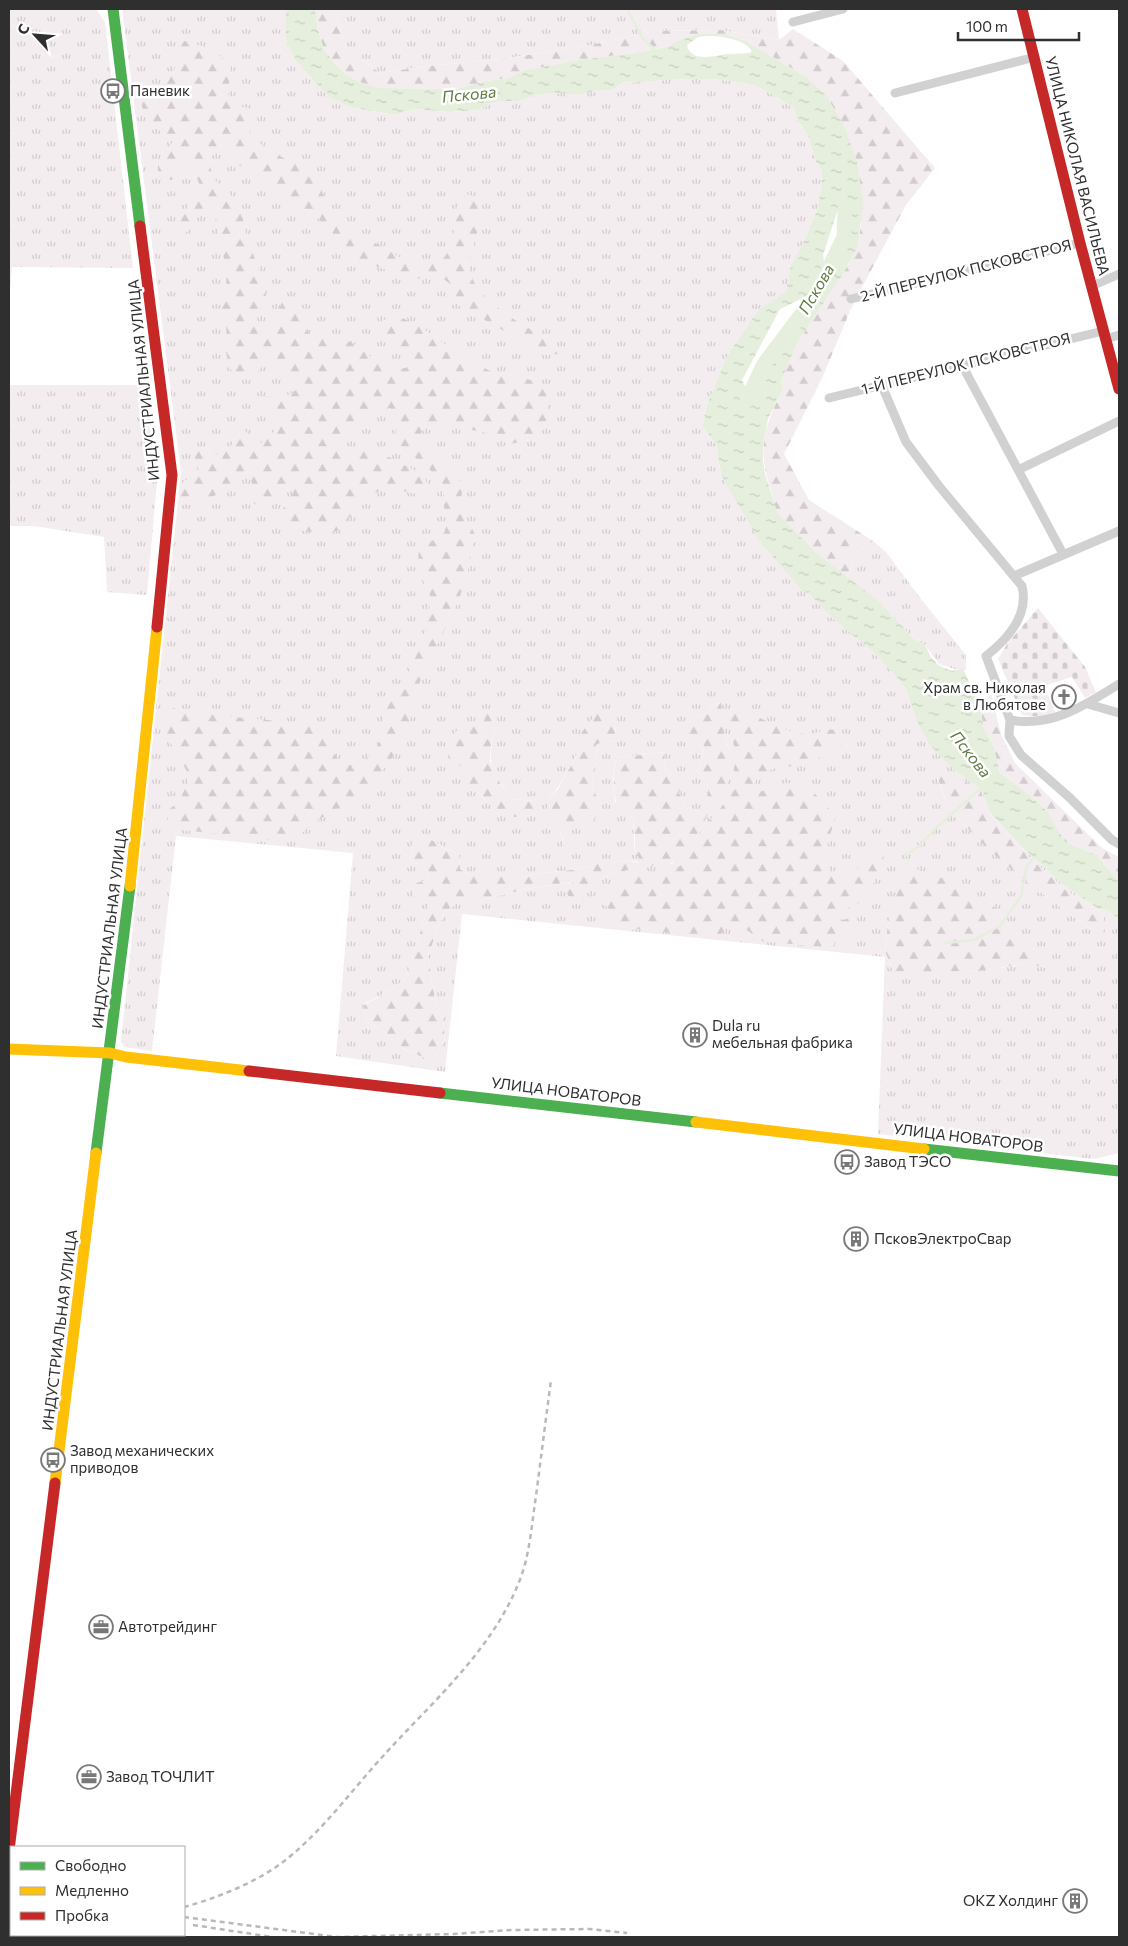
<svg xmlns="http://www.w3.org/2000/svg" width="1128" height="1946" viewBox="0 0 1128 1946" font-family="Commissioner,sans-serif">
	<defs>
		<pattern id="grass-tufts" width="24" height="20" patternUnits="userSpaceOnUse" patternTransform="scale(1.25)"><rect width="24" height="20" fill="#f4edf0"/><path d="M3 7l-1-3M5 7V3M7 7l1-3M15 17l-1-3M17 17v-4M19 17l1-3" fill="none" stroke="#d2ccce"/></pattern>
		<pattern id="forest-firs" width="22" height="20" patternUnits="userSpaceOnUse" patternTransform="scale(1.25)"><rect width="22" height="20" fill="#f4edf0"/><path d="M5 1l3.5 6h-7zM16 11l3.5 6h-7z" fill="#d2ccce"/></pattern>
		<pattern id="cemetery-stones" width="16" height="16" patternUnits="userSpaceOnUse" patternTransform="scale(1.25)"><rect width="16" height="16" fill="#f4edf0"/><path d="M2 7V4a2 2 0 0 1 4 0v3zM10 15v-3a2 2 0 0 1 4 0v3z" fill="#d2ccce"/></pattern>
		<pattern id="water-ripples" width="26" height="14" patternUnits="userSpaceOnUse" patternTransform="scale(1.25)"><rect width="26" height="14" fill="#e6efdd"/><path d="M2 4q2-2 4 0t4 0M15 11q2-2 4 0t4 0" fill="none" stroke="#c6cdbe"/></pattern>
	</defs>
	<rect width="100%" height="100%" fill="#fff"/>
	<path fill="url(#grass-tufts)" fill-rule="evenodd" d="M9,9H96L105,22L133,268L12,267L9,302Z
		M122,9H286V40L294,59L329,97L349,106L366,110L396,115L414,109L449,112L478,110L498,101H519L533,96L553,93L579,95L598,90H613L622,83L628,81L634,83C667,79 727,75 758,87C771,92 783,102 795,109L796,117L808,136L816,162L822,171L821,190L816,213L805,239L791,264L786,293L759,309L727,356L707,405L702,426L716,444L721,476L801,589L809,594L831,617L873,652L897,678L906,689L916,719L954,770L983,791L989,811L1017,842L1063,885L1099,909L1108,910L1119,920V1153L1094,1159L878,1134L885,957L462,914L445,1072L336,1056L353,853L176,836L152,1051L124,1047L121,1041L181,472ZM720,703L725,737L732,760L706,803L708,792L707,781L697,772L702,760L704,746L699,741L689,719L708,713L712,706ZM595,715L616,723L615,742L605,740L596,745C596,750 597,756 596,761C594,782 587,784 601,803L572,825L564,846C561,831 554,815 548,800C559,788 570,768 577,754C585,739 585,729 595,715ZM484,726L496,727C486,761 490,772 513,799L532,801L487,802C455,769 461,768 476,727ZM665,752L664,764L665,773L677,778L679,793L686,808L698,812H708L699,833L672,864L635,854L633,821L629,811L615,802L613,780L615,758ZM937,777L981,792L987,811L1029,857L1066,890L1103,914L1104,931L1089,928C1043,894 979,849 947,802C943,795 940,785 937,777ZM424,836L459,855L460,869L470,876L518,879L535,874L580,869L598,863H611L628,860L639,862L628,870L608,875L592,882L578,881L527,889L485,899H462L444,913L428,955L435,1000L443,1018L445,1040L432,1061L404,1049L385,1032L367,1022L364,1004L396,987L407,975L427,910V899L425,880L430,873L410,859L412,843ZM911,865L927,876L991,903L1022,940L1045,957C996,975 944,971 893,971L885,951L888,923Z
		M335,9H776L779,40L720,30L655,31L586,46L501,59L427,66L380,73L345,47Z
		M9,385H148L157,481L147,595L107,592L104,537L34,526H9Z
		M873,541L886,552L921,599L966,655V670L954,669L939,664L925,645L913,638L880,602L847,578L857,552Z"/>
	<path fill="url(#forest-firs)" d="M315,9H335L345,47L380,73L427,66L501,59L586,46L655,31L720,30L779,40L793,29L843,61L935,168L906,205L853,304L823,376L784,454L809,500L873,541L857,552L847,578C823,559 799,540 779,516C774,510 774,499 771,491C757,448 763,429 783,389L781,382L796,345L844,272L858,246L861,224L806,77L746,41L725,34H699L681,39L666,47L636,53L584,59L527,70L508,78L486,81L456,89L381,88L359,82L345,73L334,62L324,50L318,30Z
		M184,41C206,47 215,49 231,66L228,94L236,106L249,108L250,136L272,152L309,171L319,179L323,195L340,223L403,259L431,262L444,258L452,245L457,205L465,194L479,197C483,216 477,231 473,249C471,254 469,260 469,264C468,297 528,329 553,341L558,354L544,355L531,349L508,333L458,305L447,297L449,283L438,275L424,279L413,278L386,270L360,260L320,220L277,198L247,169L234,163L229,150L222,139L213,151L210,165L213,178L234,198L241,210L247,238L267,291L263,304L257,317L258,331L272,327L282,302L295,300L305,310L306,324L310,337C324,341 335,336 348,341C372,351 379,377 408,367L407,354L386,334L381,322L393,314L418,325L463,357L500,376L527,379L540,383L549,399L545,427L535,437L522,442L508,444L483,432L455,427L442,422L427,425L419,436L422,449L447,462L456,474L462,485L461,513L470,524L475,535L467,575L458,602L421,678L417,692L414,711L390,762L362,794L313,823L303,832L276,840L250,839L222,834L181,830L168,824V810L179,802L190,777L177,753L162,730V716L173,708L213,715L309,724L322,729L341,766C350,765 359,764 367,758C386,744 377,728 385,710C389,700 396,692 401,684C412,665 425,641 428,620C430,611 429,601 430,592C417,575 418,565 419,544L432,541L444,533L448,520L444,507V493L441,479L397,443L396,429L400,417L390,408C368,416 348,433 338,453L351,455L363,449L377,451L414,470L425,478L430,491C413,498 409,490 393,489C368,487 353,512 341,530C319,535 292,532 274,519L291,499L295,486L282,484L267,509L254,504L251,477L237,480L214,496L187,505L178,494L184,481L197,477L199,463L190,452L203,449L215,455L228,451L235,439L238,426L261,443L272,435L278,423L275,410L255,396L285,397L296,390L291,376L269,359L250,380L236,378L229,366L226,352L227,339L226,325L220,313L226,285L227,272L214,213H200L193,226L183,235L179,222L200,186L190,160L177,167L172,180L158,178V165L162,151H167L174,139C155,127 144,125 141,100L149,89L163,90L176,66L177,53Z
		M991,694L1001,734L1015,763L1102,848L1119,857V881L1117,880L1097,855L1065,842L1047,812L1026,792L1000,773L993,745L984,728L980,708Z
		M721,703L725,737L732,760L726,795L719,799L715,809L706,803L708,792L707,781L697,772L702,760L704,746L699,741L691,742L686,738L685,725L689,719L708,713L712,706Z
		M736,706C753,714 786,733 805,734C817,735 830,724 842,733L841,748C828,751 821,758 809,763C798,767 787,766 777,768C769,769 762,775 756,780L754,793C764,792 771,787 781,784C804,779 825,800 835,818C832,833 818,860 832,873C836,876 843,877 848,878C858,870 864,858 873,849L884,857C881,870 869,896 857,904C848,909 846,907 839,917L843,920L857,916C857,925 852,933 844,938L837,935L831,938L835,944L829,948L762,941L740,925H733L727,927L718,938L626,928C618,924 616,920 615,912L603,904L599,899L605,896L607,890C617,884 631,869 642,868L647,873L660,878L673,872L683,863L692,852L704,826L728,800L736,758L729,717Z
		M609,708L616,723L615,742L605,740L596,745C596,750 597,756 596,761C594,782 587,784 601,803L594,821L579,827L572,826L564,848C563,834 559,826 549,817L548,800L558,789L578,753L576,740L595,715Z
		M496,711V727L491,745L490,761L501,785L513,799L532,801L539,807L531,816L515,817L502,812L487,802L468,782L462,765L452,767C442,747 451,739 462,723L475,727L483,726L486,712Z
		M665,752L664,764L665,773L677,778L682,784L679,793L686,808L698,812H709C699,832 683,869 656,866C648,866 641,859 635,854V838L633,821L629,811H620C611,794 614,776 615,758Z
		M937,776H956L981,792L987,811L1029,857L1066,890L1103,914L1105,932L1089,928C1043,894 978,849 947,802C943,794 940,784 937,776Z
		M424,836L459,855L460,869L470,876L508,872L518,879L535,874L580,869L598,863H611L628,860L639,863L628,870L608,875L592,882L583,903L574,904L564,889L576,881L527,889L485,899H462L444,913L428,955L435,1000L443,1018L445,1040L432,1061L404,1049L385,1032L367,1022L364,1005L396,987L407,975L427,910V899L412,896V885L425,880L430,873L410,859L412,843Z
		M911,865L927,876L951,879L991,903L1022,940L1045,957L1051,970L1028,963L987,970L923,973L893,971L885,951L888,923L900,884Z"/>
	<path fill="url(#cemetery-stones)" d="M1038,608L1085,667L1096,692L1085,698L1072,677L1044,686L1055,712L1043,717L1022,715L998,659L1007,644Z"/>
	<path fill="url(#water-ripples)" fill-rule="evenodd" d="M286,9H315L318,30L324,50L334,62L345,73L359,82L381,88L456,89L486,81L508,78L526,70L584,59L636,53L666,47L681,39L699,34H725L746,41L806,77L827,96L845,128L857,161L863,202L858,246L844,272L796,345L781,382L783,389L768,419L763,445V460L765,474L778,514L815,552L880,602L913,638L925,645L931,657L938,665L952,671L963,668L980,708L984,728L993,745L1000,773L1026,792L1048,812L1065,842L1097,855L1117,880L1119,881V920L1108,910L1099,909L1063,885L1017,842L989,811L983,791L954,770L929,744L916,719L906,689L897,678L873,652L831,617L809,594L801,589L760,542L721,475L716,444L702,426L707,405L727,356L759,309L786,292L791,264L805,239L816,213L821,190L822,171L816,162L808,136L796,117L795,109C783,102 771,92 758,87C726,75 668,79 634,83L628,81L622,83L613,90H598L579,95L553,93L533,96L519,101H498L478,110L449,112L414,109L396,115L366,110L348,106L329,97L294,59L286,40ZM705,36C720,36 743,38 752,51L750,53C741,54 730,53 721,55C710,57 690,61 687,45L698,37ZM839,206L845,210V241L830,264L825,267L823,255ZM801,299L806,305L805,311L794,325L785,332L781,341L771,349L767,361L765,375L746,388L742,380L780,309Z"/>
	<g fill="none" stroke-linecap="round" stroke-linejoin="round">
		<path stroke="#e6efdd" stroke-width="2.5" d="M627,9L643,39L655,50
			M905,856L919,846L936,828L982,787
			M946,943L974,940L1000,926L1021,896L1027,866L1034,857"/>
		<path stroke="#e6efdd" stroke-width="15" d="M747,400L764,364L816,295L844,237L845,208"/>
		<path stroke="#d1d1d1" stroke-width="9" d="M793,22L843,9
			M895,93L1035,57
			M1092,286L1119,274
			M851,299L1080,243
			M1106,339L1119,335
			M962,365L1063,554
			M882,386L906,442L939,486L1022,586C1029,615 1008,639 986,656L1010,720C1052,728 1085,705 1119,684
			M829,398L1103,331
			M1018,470L1119,421
			M1014,576L1119,531
			M1088,704L1119,713
			M1010,720L1009,736L1021,755L1069,797L1112,840L1119,844"/>
		<path stroke="#4caf50" stroke-width="11" d="M113,9L140,226
			M440,1093L696,1122
			M924,1149L1119,1171
			M96,1153L130,886"/>
		<path stroke="#ffc107" stroke-width="11" d="M130,886L157,627
			M9,1049L110,1053L126,1057L249,1071
			M696,1122L924,1149
			M55,1483L96,1153"/>
		<path stroke="#c62828" stroke-width="11" d="M1022,9L1080,243L1119,389
			M140,226L172,475L157,627
			M249,1071L440,1093
			M9,1850L55,1483"/>
		<path stroke="#b9b9b9" stroke-width="2.5" stroke-dasharray="5 4" stroke-linecap="butt" d="M9,1902H11
			M184,1907C217,1898 255,1883 283,1862C322,1832 351,1791 384,1755C434,1700 494,1649 521,1577C530,1552 532,1522 536,1496C541,1457 546,1418 551,1380
			M184,1917L337,1937L454,1934L511,1930L589,1929L627,1933
			M193,1925L272,1937"/>
	</g>
	<defs>
		<g id="bus-ring" transform="scale(1.25)"><circle r="9.5" fill="#fff" stroke="#787878" stroke-width="1.5"/><path d="M-5-6H5V4H4V6H2V4H-2V6H-4V4H-5ZM-3.5-4V0h7V-4ZM-3.5 1.2v1.5H-2V1.2ZM2 1.2v1.5H3.5V1.2Z" fill="#787878"/></g>
		<g id="church-ring" transform="scale(1.25)"><circle r="9.5" fill="#fff" stroke="#787878" stroke-width="1.5"/><path d="M-1.2-6h2.4v3.5h3.3v2.4h-3.3V6h-2.4V-.1h-3.3v-2.4h3.3Z" fill="#787878"/></g>
		<g id="building-ring" transform="scale(1.25)"><circle r="9.5" fill="#fff" stroke="#787878" stroke-width="1.5"/><path d="M-4-6H4V6H1V3H-1V6H-4ZM-2.5-4.3h1.7v1.8h-1.7ZM.8-4.3h1.7v1.8H.8ZM-2.5-1h1.7V.8h-1.7ZM.8-1h1.7V.8H.8Z" fill="#787878"/></g>
		<g id="office-ring" transform="scale(1.25)"><circle r="9.5" fill="#fff" stroke="#787878" stroke-width="1.5"/><path d="M-6-3h4V-5.5h4V-3h4V5H-6ZM-1-4.5V-3h2v-1.5ZM-6 0V1H6V0Z" fill="#787878"/></g>
	</defs>
	<g fill-rule="evenodd">
		<use href="#bus-ring" x="113" y="91"/>
		<use href="#church-ring" x="1064" y="697"/>
		<use href="#building-ring" x="695" y="1035"/>
		<use href="#bus-ring" x="847" y="1162"/>
		<use href="#building-ring" x="856" y="1239"/>
		<use href="#bus-ring" x="53" y="1460"/>
		<use href="#office-ring" x="101" y="1627"/>
		<use href="#office-ring" x="89" y="1777"/>
		<use href="#building-ring" x="1075" y="1901"/>
	</g>
	<g text-anchor="middle" stroke-width="5" stroke-linejoin="round" paint-order="stroke">
		<g font-size="15" fill="#2f2f2f" stroke="#fff" text-anchor="start">
			<text x="130" y="96">Паневик</text>
			<text x="1046" y="693" text-anchor="end">Храм св. Николая<tspan x="1046" dy="17">в Любятове</tspan></text>
			<text x="712" y="1031">Dula ru<tspan x="712" dy="17">мебельная фабрика</tspan></text>
			<text x="864" y="1167">Завод ТЭСО</text>
			<text x="874" y="1244">ПсковЭлектроСвар</text>
			<text x="70" y="1456">Завод механических<tspan x="70" dy="17">приводов</tspan></text>
			<text x="118" y="1632">Автотрейдинг</text>
			<text x="106" y="1782">Завод ТОЧЛИТ</text>
			<text x="1058" y="1906" text-anchor="end">OKZ Холдинг</text>
		</g>
		<g font-size="15" fill="#2f2f2f" stroke="#fff">
			<text transform="translate(1077 166) rotate(76)" y="5">УЛИЦА НИКОЛАЯ ВАСИЛЬЕВА</text>
			<text transform="translate(966 271) rotate(-14)" y="5">2-Й ПЕРЕУЛОК ПСКОВСТРОЯ</text>
			<text transform="translate(966 364) rotate(-14)" y="5">1-Й ПЕРЕУЛОК ПСКОВСТРОЯ</text>
			<text transform="translate(144 380) rotate(-96)" y="5">ИНДУСТРИАЛЬНАЯ УЛИЦА</text>
			<text transform="translate(110 928) rotate(-83)" y="5">ИНДУСТРИАЛЬНАЯ УЛИЦА</text>
			<text transform="translate(566 1092) rotate(7)" y="5">УЛИЦА НОВАТОРОВ</text>
			<text transform="translate(968 1138) rotate(7)" y="5">УЛИЦА НОВАТОРОВ</text>
			<text transform="translate(60 1330) rotate(-83)" y="5">ИНДУСТРИАЛЬНАЯ УЛИЦА</text>
		</g>
		<g font-size="16" font-style="italic" fill="#607c42" stroke="#fff">
			<text transform="translate(469 94) rotate(-6)" y="6">Пскова</text>
			<text transform="translate(816 289) rotate(-60)" y="6">Пскова</text>
			<text transform="translate(971 754) rotate(52)" y="6">Пскова</text>
		</g>
	</g>
	<rect width="1128" height="1946" fill="none" stroke="#2f2f2f" stroke-width="20"/>
	<rect x="10" y="1846" width="175" height="90" fill="#ffffff" stroke="#acacac"/>
	<rect x="20" y="1862" width="25" height="8" fill="#4caf50" stroke="#acacac"/>
	<text x="55" y="1871" font-size="15" fill="#2f2f2f">Свободно</text>
	<rect x="20" y="1887" width="25" height="8" fill="#ffc107" stroke="#acacac"/>
	<text x="55" y="1896" font-size="15" fill="#2f2f2f">Медленно</text>
	<rect x="20" y="1912" width="25" height="8" fill="#c62828" stroke="#acacac"/>
	<text x="55" y="1921" font-size="15" fill="#2f2f2f">Пробка</text>
	<g transform="translate(35 35) rotate(296)" stroke="#ffffff" stroke-width="4" paint-order="stroke">
	<path d="M0-4L9 19L0 12L-9 19Z" fill="#2f2f2f"/>
	<text y="-8" font-size="14" font-weight="bold" text-anchor="middle" fill="#2f2f2f">С</text>
	</g>
	<path d="M958 32v8h121v-8" fill="none" stroke="#2f2f2f" stroke-width="2.5"/>
	<text x="966" y="32" font-size="15" fill="#2f2f2f" stroke="#ffffff" stroke-width="4" paint-order="stroke">100 m</text>
</svg>
